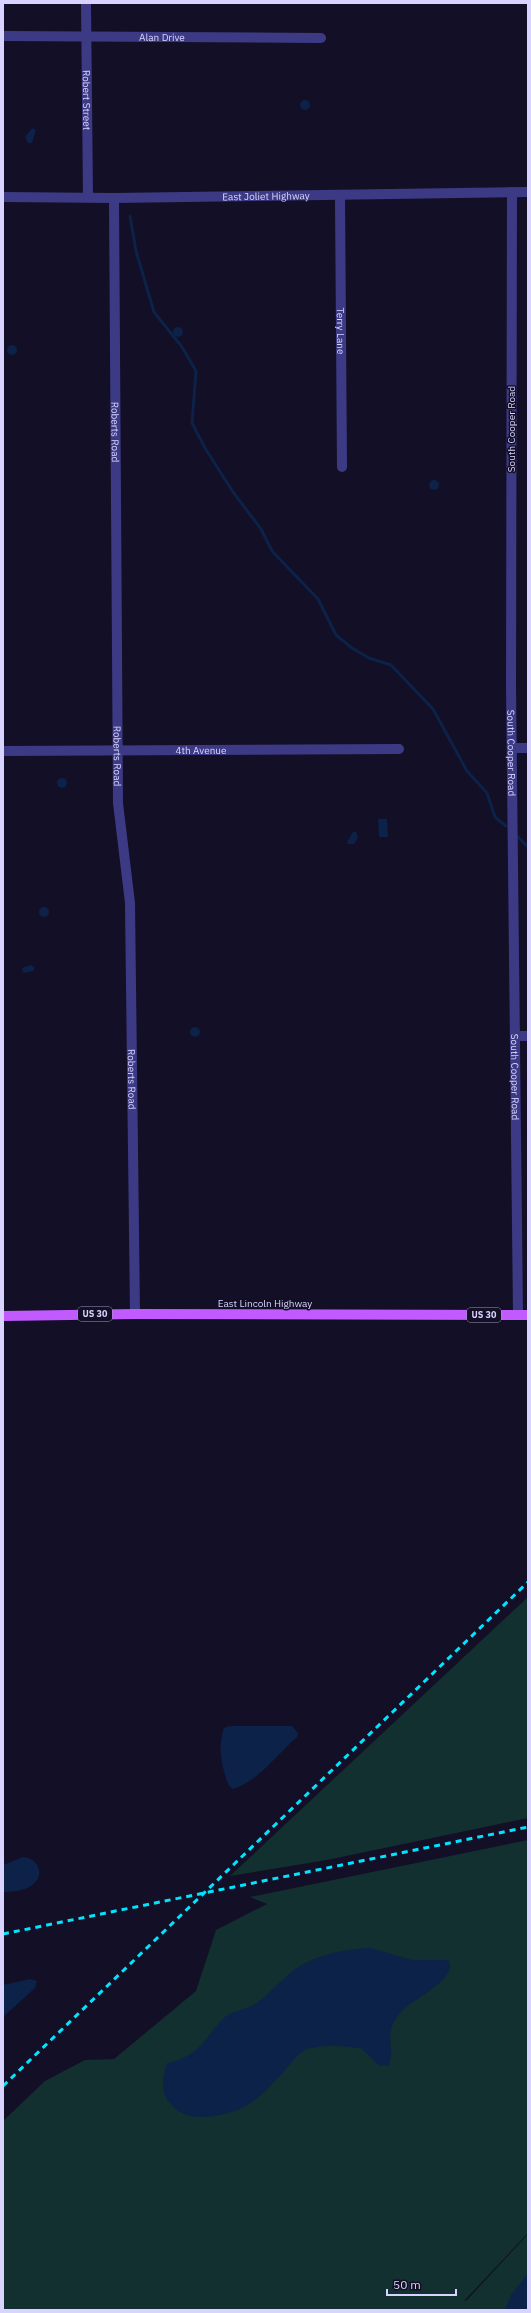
<svg xmlns="http://www.w3.org/2000/svg" width="531" height="2313" viewBox="0 0 531 2313" font-family="'IBM Plex Sans',sans-serif">
	<rect width="100%" height="100%" fill="#130f26"/>
	<path fill="#12302f" d="M528,1597V1818L327,1860L230,1876Z
		M528,1840V2233L464,2301L467,2300L528,2234V2310H3V2121L45,2081L85,2060L114,2059L196,1991L216,1930L267,1904L250,1897Z"/>
	<path fill="#0c2248" d="M300 105a5 5 0 1 1 10 0a5 5 0 1 1-10 0Z
		M32,128L36,130L32,143H28L25,137Z
		M173 332a5 5 0 1 1 10 0a5 5 0 1 1-10 0Z
		M7 350a5 5 0 1 1 10 0a5 5 0 1 1-10 0Z
		M429 485a5 5 0 1 1 10 0a5 5 0 1 1-10 0Z
		M57 783a5 5 0 1 1 10 0a5 5 0 1 1-10 0Z
		M378,819H387L388,837H379Z
		M353,832H356L358,838L354,844H348L347,842Z
		M39 912a5 5 0 1 1 10 0a5 5 0 1 1-10 0Z
		M31,965L35,968L33,971L23,973L22,968Z
		M190 1032a5 5 0 1 1 10 0a5 5 0 1 1-10 0Z
		M229,1726H292L298,1733L297,1737C279,1753 257,1782 233,1789L229,1786C222,1769 217,1747 224,1728Z
		M23,1857C39,1858 46,1876 31,1886C23,1891 12,1892 3,1892V1865Z
		M371,1948L412,1960H448C460,1978 412,2000 402,2011C381,2034 396,2044 389,2066H380L362,2049C349,2046 318,2044 305,2050C298,2054 291,2063 286,2069C259,2099 247,2113 205,2117C190,2118 177,2113 168,2101C160,2089 163,2076 167,2063C202,2056 203,2038 225,2017C233,2010 245,2010 253,2005C267,1997 278,1983 290,1973C312,1955 344,1949 371,1948Z
		M30,1979L37,1981L35,1988L3,2017V1985Z
		M528,2273V2310H505L511,2295Z"/>
	<g fill="none" stroke-linecap="round" stroke-linejoin="round">
		<path stroke="#0c2248" stroke-width="3" d="M130,216L136,251L154,312L182,347L196,371L192,423L205,448L233,492L261,529L272,551L318,599L336,635L352,648L369,658L391,665L433,709L467,771L487,793L495,817L506,826
			M516,835L528,847"/>
		<g stroke="#3d3a85" stroke-width="10">
			<path id="s1" d="M86,3L88,197"/>
			<path id="s2" d="M3,36L321,38"/>
			<path id="s3" d="M512,192L511,687L518,1314"/>
			<path id="s4" d="M340,196L342,467"/>
			<path id="s5" d="M3,197L114,198L528,192"/>
			<path id="s6" d="M114,198L118,803L130,903L135,1314"/>
			<path d="M512,748H528"/>
			<path id="s7" d="M3,751L399,749"/>
			<path d="M516,1036H528"/>
		</g>
		<path stroke="#c25bff" stroke-width="10" d="M3,1316L135,1314L528,1315"/>
		<path stroke="#00e5ff" stroke-width="3" stroke-dasharray="6 5" stroke-linecap="butt" d="M3,1934L528,1827
			M3,2086L528,1582"/>
	</g>
	<g text-anchor="middle" stroke-width="3" stroke-linejoin="round" paint-order="stroke">
		<g fill="#130f26" stroke="#9e99be" stroke-width="1">
			<rect x="78" y="1307" width="34" height="14" rx="3"/>
			<rect x="467" y="1308" width="34" height="14" rx="3"/>
		</g>
		<g font-size="9" font-weight="bold" fill="#d9d4ff">
			<text x="95" y="1317">US 30</text>
			<text x="484" y="1318">US 30</text>
		</g>
		<g font-size="10" fill="#d9d4ff" stroke="#130f26">
			<text dy="4" stroke="none"><textPath href="#s2" startOffset="159">Alan Drive</textPath></text>
			<text dy="4" stroke="none"><textPath href="#s1" startOffset="97">Robert Street</textPath></text>
			<text dy="4" stroke="none"><textPath href="#s5" startOffset="263">East Joliet Highway</textPath></text>
			<text dy="4" stroke="none"><textPath href="#s4" startOffset="135">Terry Lane</textPath></text>
			<text transform="translate(511 429) rotate(-90)" y="4">South Cooper Road</text>
			<text dy="4" stroke="none"><textPath href="#s6" startOffset="234">Roberts Road</textPath></text>
			<text dy="4" stroke="none"><textPath href="#s7" startOffset="198">4th Avenue</textPath></text>
			<text dy="4" stroke="none"><textPath href="#s3" startOffset="561">South Cooper Road</textPath></text>
			<text dy="4" stroke="none"><textPath href="#s6" startOffset="558">Roberts Road</textPath></text>
			<text dy="4" stroke="none"><textPath href="#s3" startOffset="885">South Cooper Road</textPath></text>
			<text dy="4" stroke="none"><textPath href="#s6" startOffset="882">Roberts Road</textPath></text>
			<text x="265" y="1307">East Lincoln Highway</text>
		</g>
	</g>
	<rect width="531" height="2313" fill="none" stroke="#d9d4ff" stroke-width="8"/>
	<path d="M387 2289v6h69v-6" fill="none" stroke="#d9d4ff" stroke-width="2"/>
	<text x="393" y="2289" font-size="12" fill="#d9d4ff" stroke="#130f26" stroke-width="3" paint-order="stroke">50 m</text>
</svg>
